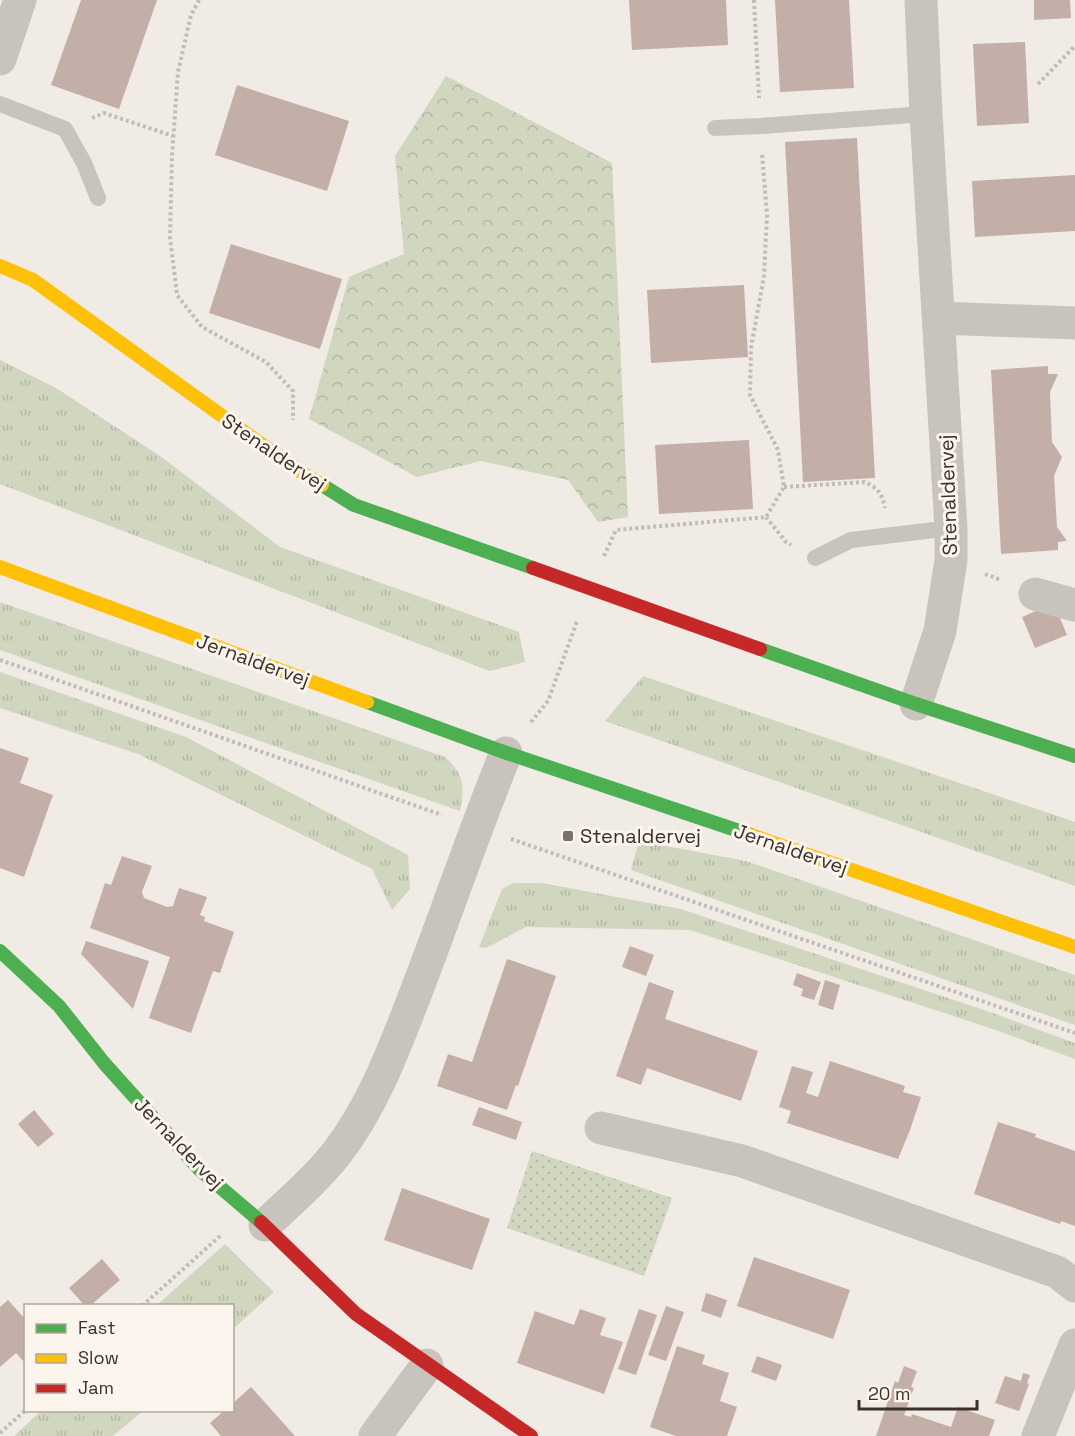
<svg xmlns="http://www.w3.org/2000/svg" width="1075" height="1436" viewBox="0 0 1075 1436" font-family="'Space Grotesk',sans-serif">
	<defs>
		<pattern id="grass-tufts" width="24" height="20" patternUnits="userSpaceOnUse" patternTransform="scale(1.5)"><rect width="24" height="20" fill="#d1d6bf"/><path d="M3 7l-1-3M5 7V3M7 7l1-3M15 17l-1-3M17 17v-4M19 17l1-3" fill="none" stroke="#b4b8a4"/></pattern>
		<pattern id="forest-crowns" width="20" height="18" patternUnits="userSpaceOnUse" patternTransform="scale(1.5)"><rect width="20" height="18" fill="#d1d6bf"/><path d="M2 6a3 3 0 1 1 6 0M12 15a3 3 0 1 1 6 0" fill="none" stroke="#b4b8a4"/></pattern>
		<pattern id="park-dots" width="8" height="8" patternUnits="userSpaceOnUse" patternTransform="scale(1.5)"><rect width="8" height="8" fill="#d1d6bf"/><path d="M2 2h.1M6 6h.1" fill="none" stroke="#b4b8a4" stroke-width="1.8" stroke-linecap="round"/></pattern>
	</defs>
	<rect width="100%" height="100%" fill="#f0ebe5"/>
	<path fill="url(#grass-tufts)" d="M0,360L56,388L160,456L280,547L519,632L525,662L490,671L0,484Z
		M0,602L445,757C464,774 465,786 460,811L0,650Z
		M0,672L186,737L408,855L410,889L392,910L372,869L138,754L0,708Z
		M643,676L1075,822V886L605,721Z
		M639,841L746,861L1075,975V1025L631,870Z
		M513,883H542L681,909L987,1011L1075,1043V1059L984,1026L690,930L526,927L486,948L479,947L502,889Z
		M225,1244L274,1292L233,1329L232,1306L157,1305Z
		M42,1410H143V1411L113,1436H14Z"/>
	<path fill="url(#forest-crowns)" d="M446,76L612,163L628,517L598,522L568,480L481,461L417,477L309,419L349,277L404,254L395,156Z"/>
	<path fill="url(#park-dots)" d="M532,1151L672,1198L644,1276L507,1228Z"/>
	<path fill="#c3afa7" d="M81,0H157L119,109L51,85Z
		M629,0H726L728,45L632,50Z
		M775,0H849L854,88L780,92Z
		M1034,0H1070L1071,18L1034,20Z
		M1025,42L1029,123L977,126L973,44Z
		M237,85L349,121L327,191L215,155Z
		M857,138L875,478L803,482L785,142Z
		M1075,175V231L975,237L972,181Z
		M231,244L342,279L320,349L209,313Z
		M744,285L748,357L651,363L647,290Z
		M1048,366V374H1058L1050,392L1052,442L1062,457L1054,476L1057,527L1067,541L1058,542V550L1001,554L991,370Z
		M749,440L753,509L659,514L655,445Z
		M1054,603L1067,635L1035,648L1022,617Z
		M0,748L29,758L20,783L53,795L24,877L0,868Z
		M122,856L152,866L142,892L144,898L167,907L173,906L179,888L207,897L200,915L205,917L204,921L234,932L220,973L213,971L191,1033L149,1018L170,957L90,928L105,883L111,885Z
		M86,941L149,961L133,1009L81,954Z
		M630,946L654,955L646,976L622,967Z
		M507,959L556,976L518,1086L516,1085L507,1110L437,1086L448,1054L472,1062Z
		M797,973L821,982L814,1000L801,996L803,989L793,985Z
		M825,980L840,985L833,1010L818,1005Z
		M649,982L674,991L665,1019L758,1051L741,1101L647,1068L641,1085L616,1076Z
		M830,1061L905,1086L903,1092L921,1097L910,1130L898,1159L787,1123L791,1111L779,1107L792,1066L813,1072L806,1093L818,1097Z
		M479,1107L522,1122L516,1140L472,1125Z
		M34,1110L54,1134L38,1147L18,1124Z
		M998,1122L1036,1134L1035,1137L1075,1151V1226L1061,1221L1060,1224L974,1194Z
		M402,1188L490,1219L472,1270L384,1240Z
		M754,1257L850,1290L833,1339L737,1306Z
		M102,1259L120,1280L90,1306H85L69,1288Z
		M706,1293L727,1300L721,1318L701,1311Z
		M8,1300L26,1320V1364L16,1353L0,1367V1307Z
		M666,1306L684,1312L666,1361L648,1355Z
		M580,1309L606,1318L600,1335L623,1342L604,1394L517,1363L535,1311L574,1325Z
		M639,1309L657,1315L636,1375L618,1369Z
		M677,1346L705,1355L702,1364L729,1373L720,1401L737,1407L727,1436H676L650,1427Z
		M757,1356L782,1365L776,1381L751,1372Z
		M904,1366L917,1371L911,1387L914,1388L904,1415L911,1417L912,1414L951,1427L958,1407L995,1420L989,1436H876L895,1381L898,1383Z
		M1023,1373L1030,1375L1027,1383L1029,1384L1019,1411L995,1403L1005,1376L1021,1381Z
		M251,1387L295,1436H221L210,1423L225,1410H232V1404Z"/>
	<g fill="none" stroke-linecap="round" stroke-linejoin="round">
		<path stroke="#c2bbb6" stroke-width="4" stroke-dasharray="3 3" stroke-linecap="butt" d="M199,0L191,15L178,72L172,156L170,237L177,295L202,327L266,362L293,391V420
			M754,0L759,98
			M1038,84L1075,46
			M92,118L104,113L173,136
			M784,487L864,482C878,487 882,494 885,508
			M766,517L786,542L791,545
			M604,556L616,530L766,517L784,487L778,450L750,395L751,348L764,276L767,215L762,153
			M985,574L1001,580
			M0,660L442,815
			M531,722L548,701L577,621
			M511,839L1075,1033
			M142,1306L220,1236
			M0,1433L26,1410"/>
		<path stroke="#c9c3be" stroke-width="16" d="M0,104L65,129L84,163L98,198
			M715,128L760,126L926,114
			M815,558L851,540L951,528"/>
		<path stroke="#c9c3be" stroke-width="33" d="M0,59L20,0
			M939,318L1075,323
			M1035,594L1075,605
			M916,704L940,631L951,560V528L926,114L921,0
			M601,1128L742,1161L1057,1272L1075,1286
			M265,1225C290,1202 315,1180 336,1154C374,1105 396,1044 418,987C448,909 474,831 506,753
			M375,1436L427,1365
			M1038,1436L1075,1345"/>
		<path stroke="#4caf50" stroke-width="14" d="M322,485L354,505L533,568
			M760,649L916,704L1075,756
			M367,702L501,751L751,835
			M0,951L59,1006L104,1063L200,1170L261,1222"/>
		<path stroke="#ffc107" stroke-width="14" d="M0,266L33,280L293,467L322,485
			M0,567L367,702
			M751,835L1075,947"/>
		<path stroke="#c62828" stroke-width="14" d="M533,568L760,649
			M261,1222L356,1314L531,1436"/>
	</g>
	<rect fill="#7a716c" stroke="#fbf5ee" stroke-width="2" x="562" y="830" width="12" height="12" rx="3"/>
	<g text-anchor="middle" stroke-width="6" stroke-linejoin="round" paint-order="stroke">
		<g font-size="20" fill="#3b302b" stroke="#fbf5ee">
			<text transform="translate(274 452) rotate(34)" y="7">Stenaldervej</text>
			<text transform="translate(948 495) rotate(-92)" y="7">Stenaldervej</text>
			<text transform="translate(253 660) rotate(20)" y="7">Jernaldervej</text>
			<text transform="translate(791 849) rotate(19)" y="7">Jernaldervej</text>
			<text transform="translate(179 1143) rotate(46)" y="7">Jernaldervej</text>
		</g>
		<g font-size="20" fill="#3b302b" stroke="#fbf5ee" text-anchor="start">
			<text x="580" y="843">Stenaldervej</text>
		</g>
	</g>
	<rect x="24" y="1304" width="210" height="108" fill="#fbf5ee" stroke="#aea6a0" stroke-width="1.5"/>
	<rect x="36" y="1324" width="30" height="9" fill="#4caf50" stroke="#aea6a0" stroke-width="1.5"/>
	<text x="78" y="1334" font-size="18" fill="#3b302b">Fast</text>
	<rect x="36" y="1354" width="30" height="9" fill="#ffc107" stroke="#aea6a0" stroke-width="1.5"/>
	<text x="78" y="1364" font-size="18" fill="#3b302b">Slow</text>
	<rect x="36" y="1384" width="30" height="9" fill="#c62828" stroke="#aea6a0" stroke-width="1.5"/>
	<text x="78" y="1394" font-size="18" fill="#3b302b">Jam</text>
	<path d="M859 1400v9h118v-9" fill="none" stroke="#3b302b" stroke-width="3"/>
	<text x="868" y="1400" font-size="18" fill="#3b302b" stroke="#fbf5ee" stroke-width="4.5" paint-order="stroke">20 m</text>
</svg>
